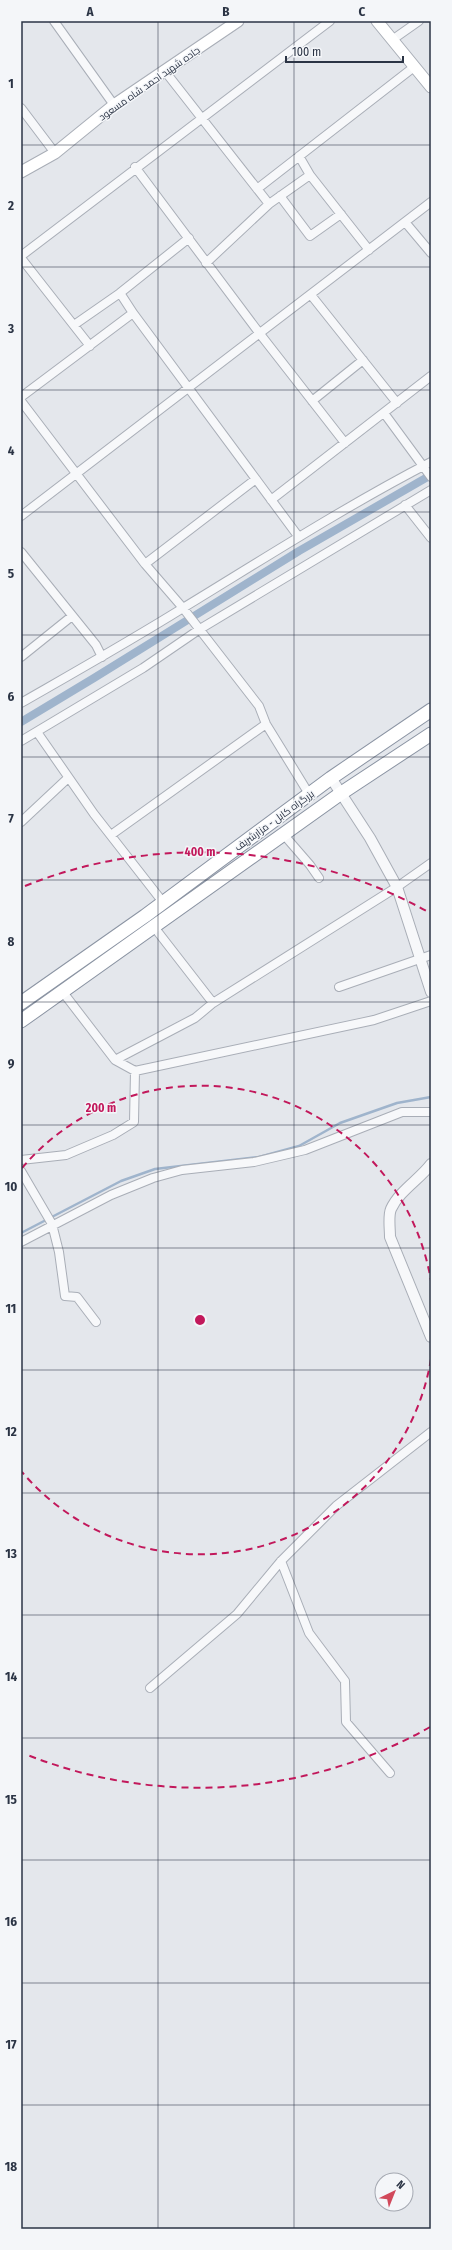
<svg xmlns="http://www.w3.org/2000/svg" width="452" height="2250" viewBox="0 0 452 2250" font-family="'Fira Sans Condensed',Cairo,sans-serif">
	<rect width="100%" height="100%" fill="#e4e7ec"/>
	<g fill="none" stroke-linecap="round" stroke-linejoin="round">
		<path stroke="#9fb4cc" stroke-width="2.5" d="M21,1233L121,1181L155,1169L259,1157L299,1146L340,1123L397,1103L431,1097"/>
		<path stroke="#9fb4cc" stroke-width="8" d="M21,722L94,678L299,551L431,475"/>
		<g stroke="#a9aeb7" stroke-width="10">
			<path id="minor" d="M54,21L114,105
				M392,40L419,21
				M164,70L269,204
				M21,108L55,153
				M299,156L310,175L369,250
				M135,167L260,334L345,443
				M257,189L414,67
				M280,196L310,236L341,214
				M405,222L431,253
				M21,256L330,21
				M21,258L90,346
				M206,263L269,204L310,175
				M311,295L397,403
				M133,313L298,536
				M74,325L120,293
				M21,397L133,313L120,293L189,238
				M21,401L145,564L183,608L259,706L266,724L309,794
				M312,401L363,360
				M384,413L431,477
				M271,500L431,376
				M405,505L431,538
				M21,516L431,202
				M21,552L96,645L102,657
				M145,564L256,479
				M21,657L72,616
				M21,703C75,672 130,641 183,608C265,558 346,506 431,462
				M37,732L94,814L162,901
				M21,741L143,668L200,629L431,490
				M21,822L68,778
				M111,835L266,724
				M284,835L310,865L319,878
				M154,927L213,1003
				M339,987L431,955
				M62,991L115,1060L135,1071L374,1020L431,1001
				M115,1060L195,1018L213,1003L397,887L431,863
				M21,1160L66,1155L113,1135L134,1122L135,1071
				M21,1171L52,1224L59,1252L65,1296L77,1297L96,1322
				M21,1242L111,1195L153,1178L182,1170L254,1162L305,1150L402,1112H431
				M281,1561L309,1633L345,1681L346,1722L390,1773
				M150,1688L237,1614L281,1561L336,1506L431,1432"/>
		</g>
		<g stroke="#a9aeb7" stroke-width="12">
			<path id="tertiary" d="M331,778L370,838L397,887L431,992
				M431,1164C420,1179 399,1191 391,1209C388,1216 390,1228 390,1237L431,1337"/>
		</g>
		<g stroke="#a9aeb7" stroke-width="13">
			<path id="secondary" d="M377,21L431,87
				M21,172L55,153L114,105L238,21"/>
		</g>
		<g stroke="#8b94a3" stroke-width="15">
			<path id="trunk" d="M21,1003L145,916L331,778L431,710
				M21,1021L340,794L431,734"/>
		</g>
		<use href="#minor" stroke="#f7f8fa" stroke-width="8"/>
		<use href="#tertiary" stroke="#f7f8fa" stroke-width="10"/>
		<use href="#secondary" stroke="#fff" stroke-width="11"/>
		<use href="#trunk" stroke="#fff" stroke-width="13"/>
	</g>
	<path fill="none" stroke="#2b3445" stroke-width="1" stroke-opacity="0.55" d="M158,21V2229M294,21V2229M21,145H431M21,267H431M21,390H431M21,512H431M21,635H431M21,757H431M21,880H431M21,1002H431M21,1125H431M21,1248H431M21,1370H431M21,1493H431M21,1615H431M21,1738H431M21,1860H431M21,1983H431M21,2105H431"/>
	<g fill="none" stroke="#c2185b" stroke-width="2" stroke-dasharray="7 5">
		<path d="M431 1359A234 234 0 0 1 22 1472M22 1168A234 234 0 0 1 431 1281"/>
		<path d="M430 1727A468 468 0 0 1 25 1754M25 886A468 468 0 0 1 430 913"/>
	</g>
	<g text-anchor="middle" stroke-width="3" stroke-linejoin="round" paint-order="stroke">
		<g font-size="10" fill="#2b3445" stroke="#f4f6f9">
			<text transform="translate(149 83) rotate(-35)" y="4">جاده شهيد احمد شاه مسعود</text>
			<text transform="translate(274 820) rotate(-36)" y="4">بزرگراه کابل - مزارشریف</text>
		</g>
	</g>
	<circle cx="200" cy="1320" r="6" fill="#c2185b" stroke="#f4f6f9" stroke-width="2"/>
	<g font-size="12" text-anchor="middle" font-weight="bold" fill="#c2185b" stroke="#f4f6f9" stroke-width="3" stroke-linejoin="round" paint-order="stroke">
		<text x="200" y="856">400 m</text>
		<text x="101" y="1112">200 m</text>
	</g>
	<rect width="452" height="2250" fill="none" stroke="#f4f6f9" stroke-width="44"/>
	<g transform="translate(394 2192) rotate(43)"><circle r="19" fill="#f4f6f9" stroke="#a4a8b1"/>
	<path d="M0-3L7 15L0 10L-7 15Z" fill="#d1495b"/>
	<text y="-6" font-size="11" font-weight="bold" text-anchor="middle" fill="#2b3445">N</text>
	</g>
	<path d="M286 56v6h117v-6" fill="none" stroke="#2b3445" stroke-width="2"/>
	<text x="292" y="56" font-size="12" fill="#2b3445" stroke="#f4f6f9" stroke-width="3" paint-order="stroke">100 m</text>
	<rect x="22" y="22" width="408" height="2206" fill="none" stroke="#2b3445" stroke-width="1.5"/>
	<g font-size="13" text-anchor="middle" font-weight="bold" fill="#2b3445">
		<text x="90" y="16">A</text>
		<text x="226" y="16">B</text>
		<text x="362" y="16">C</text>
		<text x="11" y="88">1</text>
		<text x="11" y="210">2</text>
		<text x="11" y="333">3</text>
		<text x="11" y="455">4</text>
		<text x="11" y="578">5</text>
		<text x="11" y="701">6</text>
		<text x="11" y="823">7</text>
		<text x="11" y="946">8</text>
		<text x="11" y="1068">9</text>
		<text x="11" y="1191">10</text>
		<text x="11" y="1313">11</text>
		<text x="11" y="1436">12</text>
		<text x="11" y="1558">13</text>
		<text x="11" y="1681">14</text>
		<text x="11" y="1804">15</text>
		<text x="11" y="1926">16</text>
		<text x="11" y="2049">17</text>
		<text x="11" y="2171">18</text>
	</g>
</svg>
